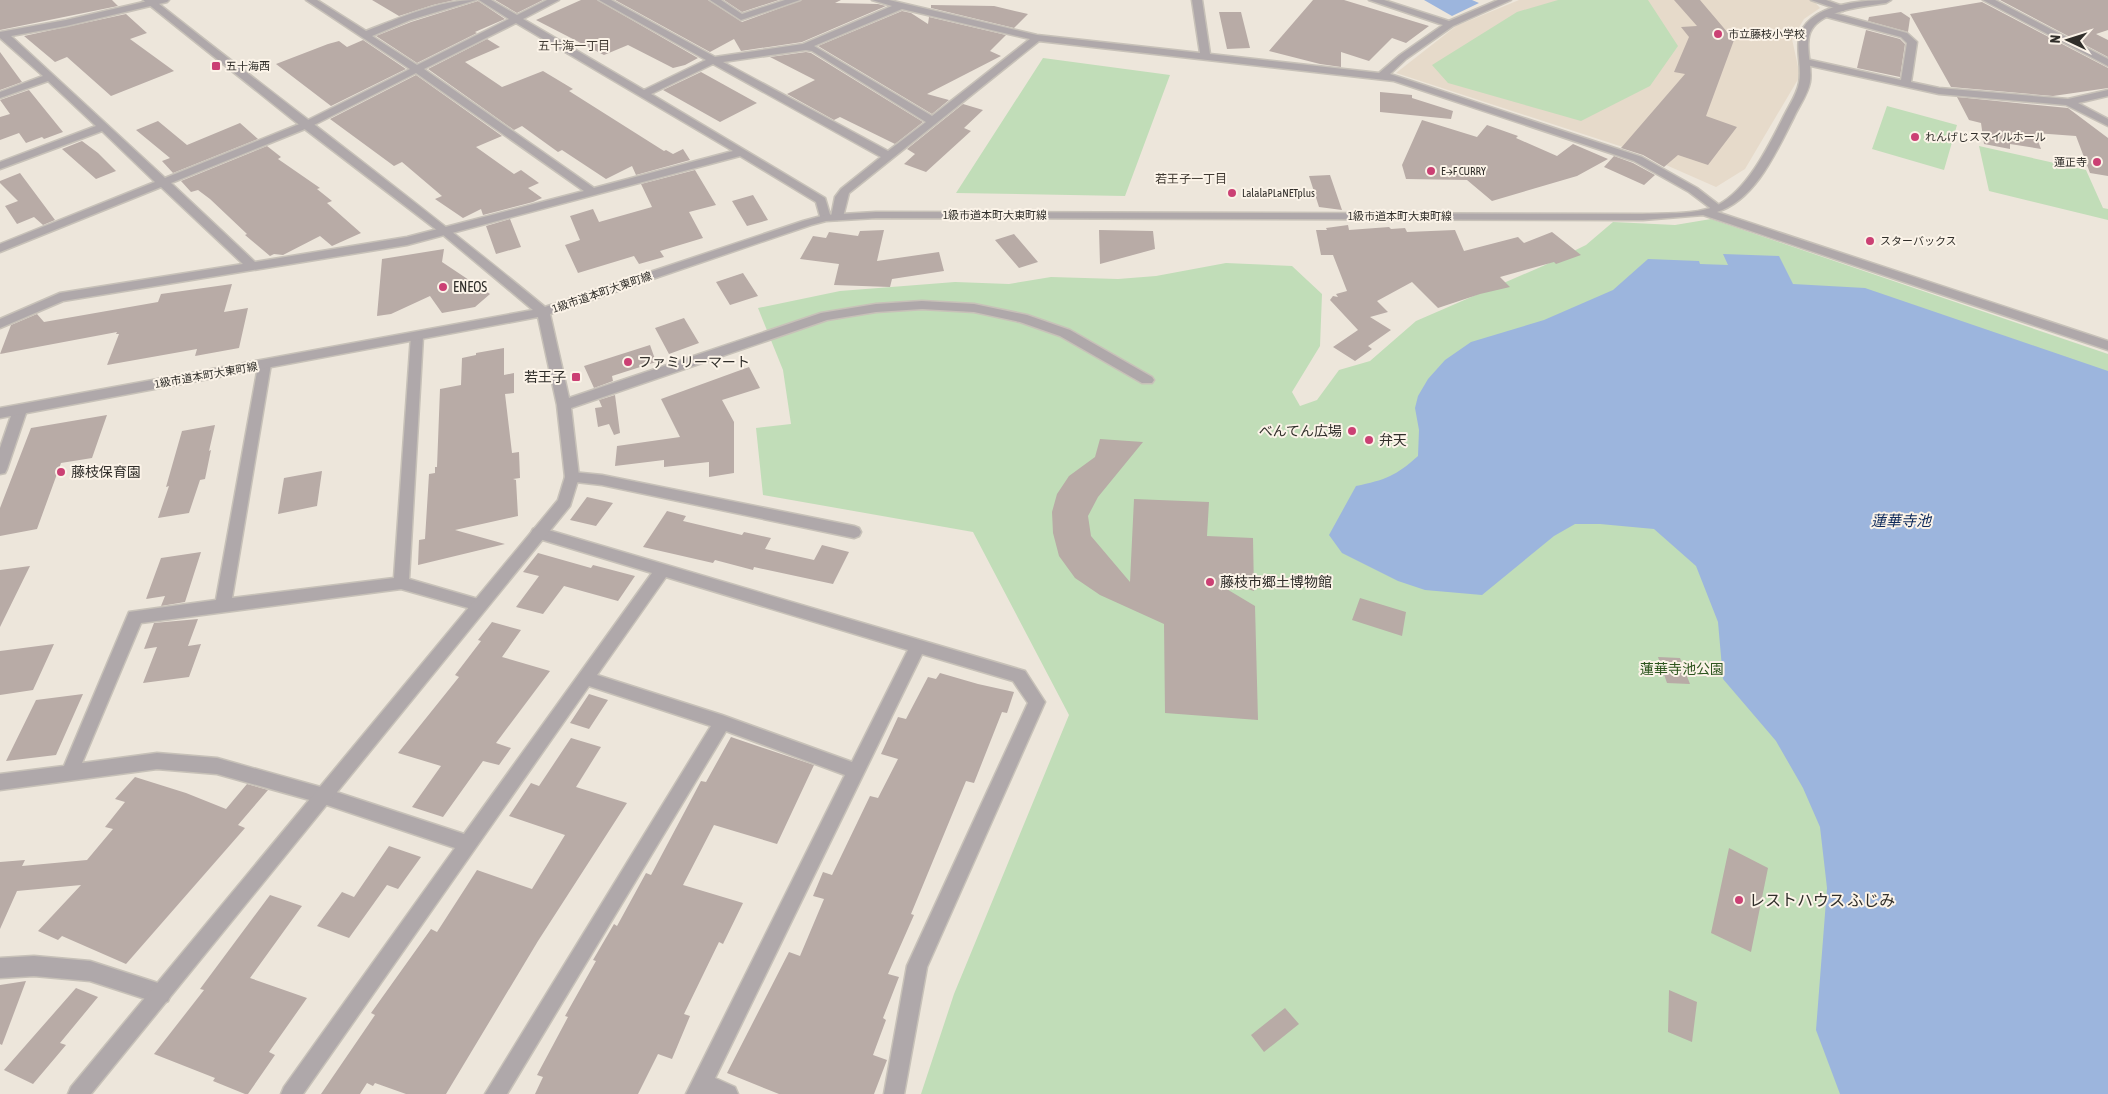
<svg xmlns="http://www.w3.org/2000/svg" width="2108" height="1094" viewBox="0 0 2108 1094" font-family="'Asap Condensed','Noto Sans JP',sans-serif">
	<rect width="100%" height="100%" fill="#ede6db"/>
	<path fill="#e6daca" d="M1519,0H1809L1814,1L1820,8L1804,19L1792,39L1800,76L1745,169L1716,187L1632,150L1396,73L1456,26Z"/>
	<path fill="#c1ddb8" d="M1558,0H1648L1678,46L1650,86L1581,121L1448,83L1432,65L1517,12Z
		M1043,58L1170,75L1125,196L956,193Z
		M1887,106L1957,125L1944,170L1872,149Z
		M1979,146L2086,170L2103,208L2108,209V220L1989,191Z
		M1711,219L2108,354V1094H921L954,994L1069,715L973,532L763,495L756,428L791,424L783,370L758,308L840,291L955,282L1009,284L1051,277L1118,279L1156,276L1226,263L1292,266L1322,294L1320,346L1292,392L1300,406L1317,400L1339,370L1370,361L1416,321L1543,266L1586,245L1613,222L1675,225Z"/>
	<path fill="#9cb5dd" d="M1424,0H1472L1479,3L1452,16Z
		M1723,254L1779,256L1793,284L1865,288L2108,371V1094H1840L1816,1030L1827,888L1820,827L1803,788L1776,741L1723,679L1718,622L1696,566L1654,529L1600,524H1575L1554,536L1482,595L1425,590L1398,581L1342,553L1329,535L1356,486C1385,480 1396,476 1418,456L1419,430L1415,408L1418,396L1428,379L1445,360L1471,342L1544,320L1613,290L1648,259L1699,261L1700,264L1728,265Z"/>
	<path fill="#b8aba6" d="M0,0H112L118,6L0,30Z
		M372,0H455L433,5L399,16Z
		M495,0H543L517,13Z
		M581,0H597L698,58L685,65L673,68L628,45L604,55L536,20Z
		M615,0H708L742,22L802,0H841L835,3L878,4L886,6L802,42L741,51L734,39L710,52Z
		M724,0H779L742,12Z
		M1313,0H1344L1429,26L1406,43L1392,38L1369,61L1341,52V67L1320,64L1269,51Z
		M1674,0H1700L1734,40L1706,116L1737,127L1708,165L1678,155L1664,167L1643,155L1621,148L1685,74L1674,72L1689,37L1681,27L1697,26Z
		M2000,0H2108V30L2096,34L2108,40V57Z
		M478,1L505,19L475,32L477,33L417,63L376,36L411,22Z
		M1982,2L2108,68V88L2053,96L1951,87L1910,14Z
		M931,5L994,6L1028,14L1014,28L931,8Z
		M902,11L911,13L928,24L929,17L1006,35L990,51L1001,56L927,94L949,100L932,114L818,46Z
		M1219,12H1241L1250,48L1227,49Z
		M1901,12L1910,18L1908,32L1868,21L1869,17Z
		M126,14L147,33L130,39L174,71L111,96L67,57L55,62L24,36Z
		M1866,30L1900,39L1905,44L1900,77L1857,68Z
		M487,39L500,47L465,62L502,87L543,71L573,89L569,91L664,151L666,150L673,154L683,149L690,160L636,175L632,166L606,179L562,150L558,152L522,126L514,130L428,69Z
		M363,40L406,69L331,106L276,64L328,44L339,41L347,47Z
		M0,52L22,82L0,90Z
		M806,52L811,53L923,122L895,144L840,117L834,120L787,94L815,80L770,57Z
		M701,72L757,103L720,122L663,90Z
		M416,75L502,136L476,147L514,174L521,170L539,183L528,188L542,198L533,202L483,215L481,209L463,218L435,199L442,196L402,162L394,166L330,119Z
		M29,90L63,132L44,139L42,137L26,143L19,133L0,140V117L10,114L0,100Z
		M1380,92L1412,95V98L1453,111L1451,119L1380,112Z
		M1957,97L2068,108L2108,138V176L2090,173L2076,136L2035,133L2041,149L2010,144V149L1984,144L1981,123L1969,120Z
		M963,104L983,110L964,128L971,131L926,172L904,164L915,154L907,149Z
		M1422,120L1477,137L1487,125L1518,136L1516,138L1557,156L1573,144L1608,159L1577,176L1492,201L1467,180L1406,179L1402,165Z
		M158,121L187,145L240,123L258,139L173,173L162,161L170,158L136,130Z
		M82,141L98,153L116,171L96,179L62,149Z
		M267,146L281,157L278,159L320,188L317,189L332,201L327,203L361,233L332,246L320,236L283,255L274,254L270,256L245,235L247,234L210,199L198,190L191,192L181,181Z
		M1614,156L1633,163L1655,175L1644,185L1604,167Z
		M695,170L716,205L689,212L703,238L660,251L664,257L639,264L634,256L578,273L565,245L580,240L570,216L593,209L599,222L652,207L641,184Z
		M20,173L55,220L43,225L34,217L17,224L5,206L18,201L0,183V181Z
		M1330,175L1342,210L1319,207L1309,176Z
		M753,195L768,220L747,226L732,201Z
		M510,219L521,247L496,254L486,226Z
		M1348,225L1349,230L1389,227L1391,229L1405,228L1407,232L1455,230L1464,251L1518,237L1524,243L1552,232L1581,255L1556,264L1554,262L1500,277L1510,287L1480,294L1438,308L1412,282L1377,301L1388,312L1370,317L1391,330L1368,346L1372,349L1355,361L1333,347L1358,330L1330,300L1333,296L1338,297L1336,294L1347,291L1333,255H1321L1316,230H1327L1326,228Z
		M884,230L877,261L939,252L944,271L892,279L890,287L834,285L839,264L800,259L813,236L826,238L829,232L858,236L860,231Z
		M1099,230L1153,231L1155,249L1100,264Z
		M1014,234L1038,262L1019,268L995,240Z
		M444,249L442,262L490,294L475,307L442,313L430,296L391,314L377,316L382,259Z
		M743,273L758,296L730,305L716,282Z
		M232,284L224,312L248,308L239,348L195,356L197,349L107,365L119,334H116L117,332L0,354L11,325L37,314L44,322L158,302L161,294Z
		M684,318L699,343L669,354L655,328Z
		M650,345L656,362L612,376L613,381L594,388L584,366Z
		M504,348V375L514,373V393L505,394L512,453L519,452L520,478L513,479L516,480L518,516L455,530L505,544L418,565L419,540L425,539L429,474L435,473V467H437L440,389L461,385L462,358L476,355V353Z
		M749,367L760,388L722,400L734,422V473L709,477V462L664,467V460L615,466L617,446L680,437L661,399Z
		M615,395L620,433L614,435L609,424L598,427L595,408L602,407L599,400Z
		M107,415L92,458L61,463L37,529L0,536V508L31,428Z
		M215,425L209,451L211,450L205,479L200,480L189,513L158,518L169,486L166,487L182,431Z
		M1100,439L1143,442L1098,497L1088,516L1091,536L1130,582L1134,499L1209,502L1207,536L1253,538L1254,591L1222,581L1220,585L1255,606L1258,720L1165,713L1164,624L1100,595L1075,578L1059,556L1053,533L1052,512L1057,494L1069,476L1095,457Z
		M322,471L317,506L278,514L284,478Z
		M587,497L613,503L596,526L570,520Z
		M667,511L686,516L683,521L742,535L744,532L771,538L765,549L814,560L822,545L849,552L833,584L754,567L753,570L715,560L713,563L643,547Z
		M201,552L185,602L161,606L165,596L146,599L161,558Z
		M538,553L591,568L593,565L635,576L618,601L564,586L543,614L516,607L539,576L523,572Z
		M30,566L0,627V570Z
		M1360,598L1406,612L1402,636L1352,620Z
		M198,619L188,646L201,644L189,677L143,683L157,647L144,649L154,623Z
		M492,622L521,630L502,657L550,671L496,743L511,748L499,765L483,761L443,817L412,807L441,766L398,753L459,677L455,675L481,641L478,640Z
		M54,644L33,690L0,695V651Z
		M1658,657L1680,658L1690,684L1667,683Z
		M940,673L978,684L1014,692L1007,713L1002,712L974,783L966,781L911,914L914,915L888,974L899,977L883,1018L886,1020L873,1055L887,1060L874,1094H779L727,1073L789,952L800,956L824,899L813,896L823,872L832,875L870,796L878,798L898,759L881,754L898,717L906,719L928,677L936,679Z
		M83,694L56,755L6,761L36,700Z
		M589,694L608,700L589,729L570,723Z
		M731,737L814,765L777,844L714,825L683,885L743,903L723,944L719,942L684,1014L690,1016L672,1059L658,1054L638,1094H535L543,1077L537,1075L568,1017L565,1016L596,961L593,960L614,924L617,926L646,873L651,875L701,781L706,782Z
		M571,738L601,747L576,787L627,803L538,941L446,1094H406L375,1083L373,1086L367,1083L360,1094H321L375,1015L371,1013L431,929L437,932L477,870L532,889L565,835L509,816L531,783L539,786Z
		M135,777L186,793L226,809L247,784L268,790L238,825L245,828L126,964L62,936L58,940L38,931L81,885L17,891L0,929V862L25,860L22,866L87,860L113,829L105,827L125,802L115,799Z
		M389,846L421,857L398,889L387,885L349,938L317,926L342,892L354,897Z
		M1729,848L1768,868L1751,952L1711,933Z
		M270,895L302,906L250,978L307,998L269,1052L275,1055L248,1094H245L213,1081L215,1078L154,1054L204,990L200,989Z
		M26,981L2,1045L0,1044V985Z
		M76,988L98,997L60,1043L66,1045L33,1084L4,1070Z
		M1669,990L1697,1002L1692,1042L1668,1032Z
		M1285,1008L1299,1024L1264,1052L1251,1035Z"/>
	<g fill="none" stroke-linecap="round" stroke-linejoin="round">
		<g stroke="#c7c1b8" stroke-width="3">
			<path id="minor" d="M152,0H169L167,2L66,26L11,36L165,178L302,123L410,69L306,0H317L366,31C400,18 438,0 476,0L410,20L372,36L417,65L509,19L479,0H491L517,15L547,0H559L523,19L644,90L706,60L599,0H611L715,57L803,44L892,6L872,0H889L1037,35L1200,53L1192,0H1202L1210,54L1379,73L1400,55L1443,25L1369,0H1384L1449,21L1498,0H1511L1453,26L1406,59L1390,74L1642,157L1697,188L1723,208L1717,211L1713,210L1689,192L1634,161L1394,81L1039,41L849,193L843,217L837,220L831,217L835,197L841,189L881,157L713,64L651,94L825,198L831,218L829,220H821L816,202L740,156L407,245L63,301L0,328V319L60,293L243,264L161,187L0,252V244L155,182L102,131L0,169V162L96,126L48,81L0,98V92L43,76L0,38V32L66,20ZM902,9L1030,39L932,116L814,46ZM516,23L733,151L594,188L424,69ZM806,50L812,51L926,122L888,151L723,62ZM416,73L584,191L407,237L255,262L171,183L310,127Z
				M710,0H721L742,14L785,0H800L741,20Z
				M1811,0H1826L1848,8L1843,11Z
				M1826,11L1907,33L1917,42L1911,82L1939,88L2068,99L2108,90V96L2078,103L2108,119V126L2066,105L1939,94L1802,64L1801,62L1806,59L1901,80L1907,43L1901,37L1823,16V12Z
				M417,332L423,336L409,579L485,601L487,605L485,609L479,611L401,589L141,623L82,763L157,753L217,758L324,788L464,834L652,573L533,537L531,533L533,529L538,527L1025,671L1045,702L927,967L904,1094H884L907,966L1028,703L1013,681L922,654L715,1078L735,1087L738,1094H686L845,775L726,731L507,1094H485L711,726L589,686L303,1094H281L284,1087L455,848L324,804L217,774L157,769L0,790V774L64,766L129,612L216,600L259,361H269L271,364L232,598L394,578L411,336ZM666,577L908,650L852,762L722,715L597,675Z
				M20,405L25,407L27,410L7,469L5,473L0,474V448L13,410L15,407Z
				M572,472L602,475L854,526L859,528L861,532L859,536L854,538L602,485L567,481L565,477L567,473Z
				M34,956L90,961L161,984L168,987L171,994L168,1001L161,1004L90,981L34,976L0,978V958Z"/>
		</g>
		<g stroke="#c7c1b8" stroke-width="3">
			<path id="tertiary" d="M143,0H154C284,103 417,201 545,307L803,221L825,215L876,212L1643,214C1666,213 1697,215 1718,205C1749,189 1770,143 1785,114C1790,104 1797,94 1799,83C1803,66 1793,43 1803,28C1819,3 1864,0 1891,0L1886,3C1866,6 1824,10 1812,29C1803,43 1813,66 1810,82C1808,94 1799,106 1794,117C1777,150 1756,200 1717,212L2108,341V350L1703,215L1643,220L876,218L826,221L811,225L550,314L569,398L821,313L876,304L922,301L974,304L1027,315L1070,330L1152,377L1154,380L1152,383H1142L1060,336L1020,322L974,312L922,309L876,312L827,320L571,408L579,477L570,506L91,1094H68L71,1087L558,500L565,477L557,405L538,317L0,418V408L533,310L442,234L302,127Z
				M1983,0H1995L2108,59V66Z"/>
		</g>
		<use href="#minor" fill="#afa8aa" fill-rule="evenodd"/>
		<use href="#tertiary" fill="#afa8aa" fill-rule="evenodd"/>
	</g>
	<g fill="#cb4074" stroke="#fbf3e8" stroke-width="2">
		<circle cx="1718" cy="34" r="5"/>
		<rect x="211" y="61" width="10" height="10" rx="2.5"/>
		<circle cx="1915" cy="137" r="5"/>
		<circle cx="2097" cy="162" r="5"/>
		<circle cx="1431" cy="171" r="5"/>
		<circle cx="1232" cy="193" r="5"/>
		<circle cx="1870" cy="241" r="5"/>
		<circle cx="443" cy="287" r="5"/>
		<circle cx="628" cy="362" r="5"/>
		<rect x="571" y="372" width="10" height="10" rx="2.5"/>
		<circle cx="1352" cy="431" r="5"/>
		<circle cx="1369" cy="440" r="5"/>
		<circle cx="61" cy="472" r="5"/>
		<circle cx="1210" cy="582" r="5"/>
		<circle cx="1739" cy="900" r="5"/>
	</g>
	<g text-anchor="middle" stroke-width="4" stroke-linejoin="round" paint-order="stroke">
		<g font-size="11" fill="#302e2a" stroke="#fbf3e8" text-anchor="start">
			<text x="1728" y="38">市立藤枝小学校</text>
			<text x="226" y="70">五十海西</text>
			<text x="1925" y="141">れんげじスマイルホール</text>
			<text x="2087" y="166" text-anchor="end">蓮正寺</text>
			<text x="1441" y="175">E→F CURRY</text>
			<text x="1242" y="197">LalalaPLaNETplus</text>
			<text x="1880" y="245">スターバックス</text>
		</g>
		<g font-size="11" fill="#302e2a" stroke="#fbf3e8">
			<text x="995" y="219">1級市道本町大東町線</text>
			<text x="1400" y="220">1級市道本町大東町線</text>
			<text transform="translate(602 292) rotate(-19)" y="4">1級市道本町大東町線</text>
			<text transform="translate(206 375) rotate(-10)" y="4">1級市道本町大東町線</text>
		</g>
		<g font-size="12" fill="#3f3931" stroke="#fbf3e8">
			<text x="574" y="50">五十海一丁目</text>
			<text x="1191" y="183">若王子一丁目</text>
		</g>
		<g font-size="14" fill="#302e2a" stroke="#fbf3e8" text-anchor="start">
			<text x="453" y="292">ENEOS</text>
			<text x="638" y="367">ファミリーマート</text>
			<text x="566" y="382" text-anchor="end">若王子</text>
			<text x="1342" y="436" text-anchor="end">べんてん広場</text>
			<text x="1379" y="445">弁天</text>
			<text x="71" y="477">藤枝保育園</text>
			<text x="1220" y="587">藤枝市郷土博物館</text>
		</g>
		<g font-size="14" fill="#2d551e" stroke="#fbf3e8">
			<text x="1682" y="674">蓮華寺池公園</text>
		</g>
		<g font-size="15" font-style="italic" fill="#0d295a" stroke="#fbf3e8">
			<text x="1901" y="526">蓮華寺池</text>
		</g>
		<g font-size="16" fill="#302e2a" stroke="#fbf3e8" text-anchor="start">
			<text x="1749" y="906">レストハウス ふじみ</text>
		</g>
	</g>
	<g transform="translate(2068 40) rotate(274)" stroke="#fbf3e8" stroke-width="4" paint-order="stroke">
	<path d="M0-4L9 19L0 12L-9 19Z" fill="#302e2a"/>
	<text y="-8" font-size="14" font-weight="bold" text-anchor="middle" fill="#302e2a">N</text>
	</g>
</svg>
